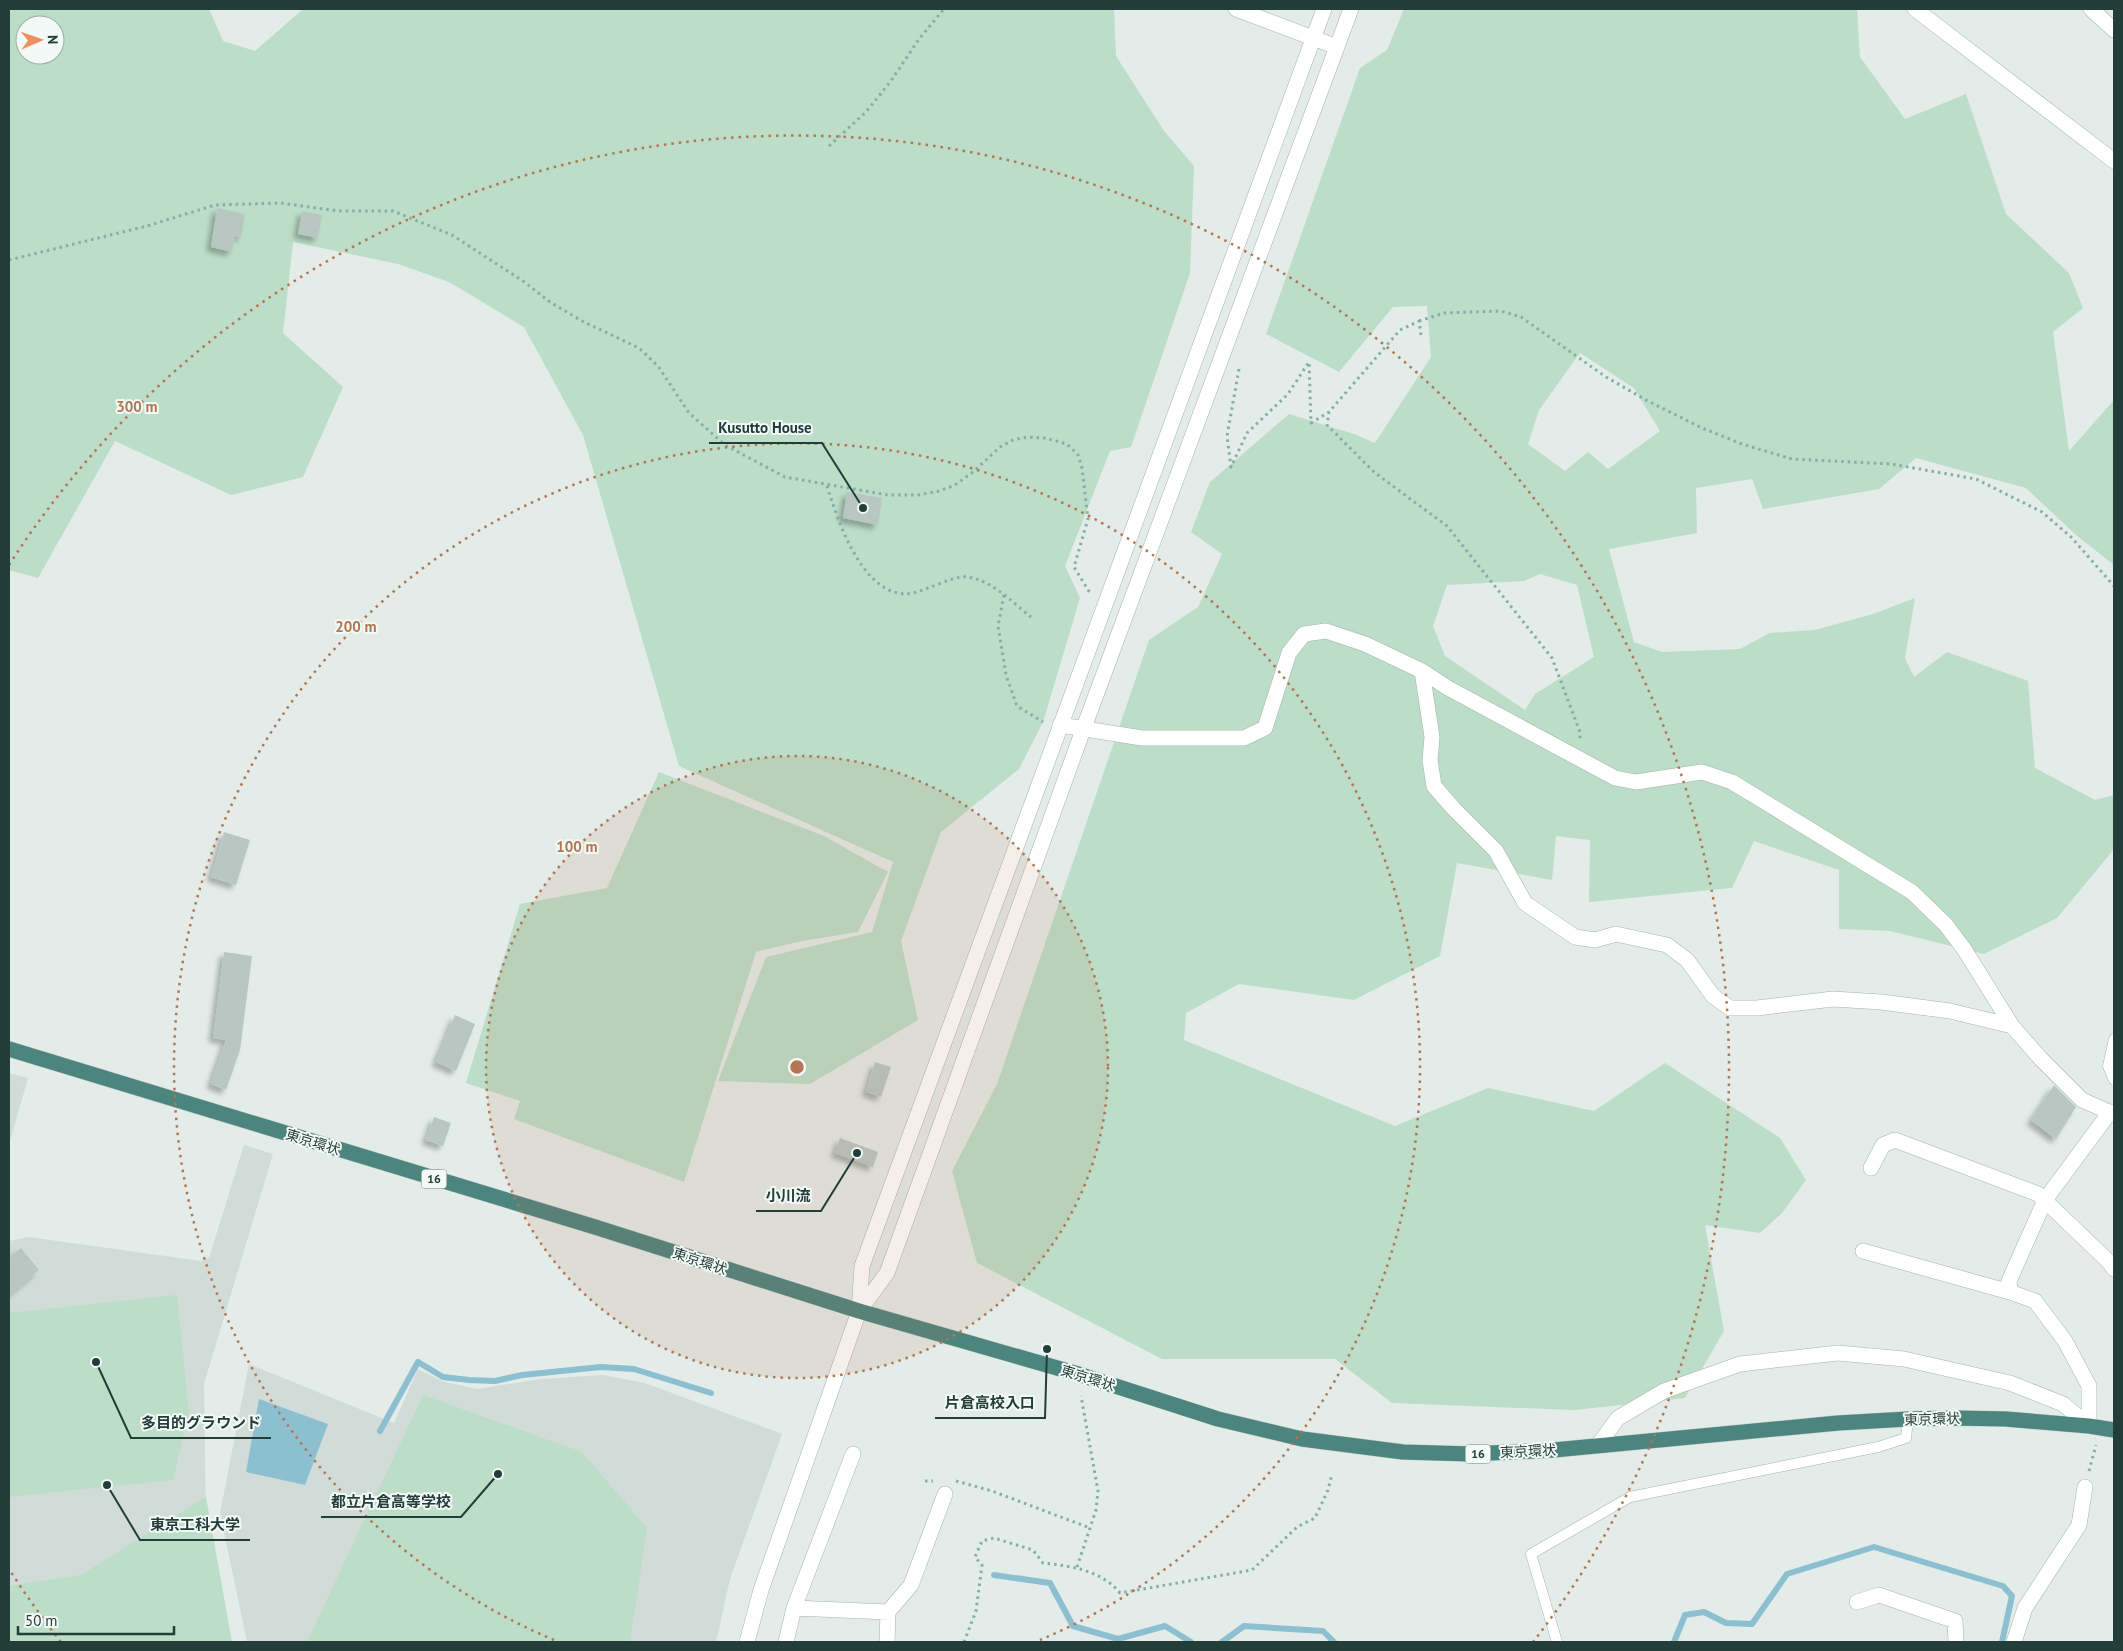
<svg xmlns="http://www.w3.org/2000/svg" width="2123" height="1651" viewBox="0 0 2123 1651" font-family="'PT Sans','Noto Sans JP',sans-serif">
	<defs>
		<filter id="shadow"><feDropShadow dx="-4.5" dy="4.5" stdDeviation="2.5" flood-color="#0004"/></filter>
	</defs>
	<rect width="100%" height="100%" fill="#e3ece9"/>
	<path fill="#d1dcd8" d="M9,1073L28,1078L9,1145Z
		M244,1145L273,1154L204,1384L207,1587L9,1642V1241L29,1237L201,1261L209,1258Z
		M249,1364L394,1423L418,1369L444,1382L477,1389L541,1379L603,1375L645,1383L782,1434L730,1579L716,1642H247L220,1513Z"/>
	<path fill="#bcddc8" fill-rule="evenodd" d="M9,9H209L223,41L255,51L303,9H1114L1116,56L1164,131L1194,166L1190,273L1131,447L1110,451L1065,566L1080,598L1043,722L1019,769L941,832L901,941L918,1020L810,1084L718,1081L766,957L872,932L893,862L679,766L583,435L524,327L449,282L398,264L293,242L283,333L343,387L303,477L231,495L115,441L38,578L9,570ZM25,25H55V55H25Z
		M1404,9H1857L1860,57L1905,119L1966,94L2006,214L2069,273L2083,308L2053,332L2069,451L2114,400V565L2076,535L2026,488L1916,458L1879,489L1763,509L1752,479L1696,488L1697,533L1609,549L1634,642L1662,652L1740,649L1770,633L1815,630L1873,614L1915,598L1905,658L1914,677L1947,652L2028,681L2035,768L2095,800L2114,795V849L2057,918L1984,954L1890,931L1839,929V870L1754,841L1732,888L1589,902L1590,840L1556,836L1552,880L1457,863L1440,956L1354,1000L1239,984L1186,1013L1184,1040L1395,1126L1488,1088L1594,1111L1665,1063L1780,1138L1806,1180L1782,1213L1760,1233L1705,1225L1724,1331L1685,1398L1574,1410L1392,1403L1335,1359H1162L977,1263L952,1171L997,1084L1149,640L1198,607L1222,554L1191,532L1210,482L1289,414L1354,434L1375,443L1431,357L1427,306L1393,307L1339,372L1266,334L1360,68L1387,50ZM1580,353L1634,388L1660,431L1608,469L1588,452L1565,471L1528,444L1539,410ZM1540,574L1577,585L1594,657L1535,694L1525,710L1445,656L1433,626L1447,585L1524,581Z
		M659,772L824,836L888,872L858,932L802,941L756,952L684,1182L514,1119L520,1101L466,1083L520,904L607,888Z
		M177,1295L189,1412L173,1480L9,1497V1313Z
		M423,1395L582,1452L647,1528L630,1642H307Z
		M206,1497L232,1642H9V1586L81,1575Z"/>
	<path fill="#8cbfd0" d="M259,1399L328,1424L305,1485L246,1472Z"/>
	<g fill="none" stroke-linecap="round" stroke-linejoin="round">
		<path stroke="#8cbfd0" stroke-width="6" d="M380,1431L418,1362L443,1377L469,1380L495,1381L522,1375L601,1367L634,1369L711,1393
			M994,1575L1050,1583L1073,1626L1118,1639L1165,1626L1191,1642
			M1222,1642L1244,1626L1323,1631L1334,1642
			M1674,1642L1685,1615L1704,1612L1726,1623L1752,1624L1787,1574L1874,1547L2003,1586L2012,1596L2002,1642"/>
	</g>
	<path fill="#b8c7c2" filter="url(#shadow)" d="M217,208L245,214L241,237L235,236L232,252L211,247Z
		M302,211L322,215L318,238L298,234Z
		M847,492L882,498L878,525L843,518Z
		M224,832L250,840L236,885L211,877Z
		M224,952L252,956L240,1050L226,1090L211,1084L226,1040L213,1038Z
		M455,1015L475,1024L456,1071L436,1062Z
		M875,1062L891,1067L881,1097L866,1092Z
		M2054,1085L2076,1107L2056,1139L2031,1120Z
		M434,1117L451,1123L443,1146L426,1140Z
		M840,1138L878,1152L873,1167L835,1153Z
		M21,1248L39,1270L9,1296V1258Z"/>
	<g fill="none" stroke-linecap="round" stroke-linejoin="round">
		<g stroke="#a6b4b0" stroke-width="11">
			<path id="service" d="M2114,1039L2108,1066L2114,1080
				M1557,1642L1531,1554L1630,1497L1878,1447L1906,1438L1908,1419"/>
		</g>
		<g stroke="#a6b4b0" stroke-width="16">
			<path id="minor" d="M1915,9L2114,161
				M2091,9L2114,30
				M1422,671L1432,737L1430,760L1434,786L1453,808L1496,851L1525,903L1575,937L1595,940L1616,934L1667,945L1687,960L1713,996L1730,1008H1757L1833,999L1881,1002L1950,1011L2012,1026
				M1060,725L1142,738H1244L1265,728L1289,653L1304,634L1326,631L1365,644L1422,671L1448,688L1615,778L1636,782L1702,772L1732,782L1912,892L1946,925L1964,949L2012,1026L2041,1059L2082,1100L2114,1114
				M1871,1168L1883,1145L1895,1140L2038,1194L2108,1261L2114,1269
				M1863,1251L2010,1292
				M2089,1426V1386L2065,1341L2035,1301L2010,1292L2009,1281L2045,1200L2110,1112
				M1598,1445L1618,1418L1664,1391L1740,1364L1838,1353L1904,1359L2010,1383L2063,1404L2089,1426
				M1857,1602L1879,1595L1955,1621L1956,1642
				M794,1608L853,1454
				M888,1612L911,1585L945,1494
				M786,1642L794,1608L888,1612L887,1642
				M2014,1642L2025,1608L2079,1525L2085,1487"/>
		</g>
		<g stroke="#a6b4b0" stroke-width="16">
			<path id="tertiary" d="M1236,9L1337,47
				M859,1311L887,1273L1083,730L1351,9
				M747,1642L761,1590L859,1311L862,1266L1324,9"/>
		</g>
		<g stroke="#c1c9c7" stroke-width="16">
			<path id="trunk" d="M9,1049L595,1227L859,1311L1078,1374L1218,1419L1302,1439L1403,1452L1471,1454L1554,1450L1838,1423L1908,1419L1955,1418L2006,1419L2089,1426L2114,1430"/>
		</g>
		<path stroke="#84afa6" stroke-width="3" stroke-dasharray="2.5 4" stroke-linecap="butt" d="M829,146L866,112L891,81L919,39L944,9
			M9,260L147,226L215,205L281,203L338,211H393L452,235L523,281L550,302L582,321L639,348L658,366L689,413L725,445L785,477L888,495H918L939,491L955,485L973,472L1000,447L1013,440L1027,437L1045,438L1067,444L1078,455L1082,468L1088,519L1074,567L1090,593
			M1419,321L1444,313L1501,311L1521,317L1606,377L1646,400L1702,428L1742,444L1792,459L1891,464L1976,479L2042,512L2071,537L2114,586
			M1421,335L1419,321L1400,330L1329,412L1327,425L1374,472L1447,526L1552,658L1580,732V740
			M1239,369L1227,436L1231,467L1247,433L1288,394L1309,362L1311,423L1329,412
			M827,486C838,521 864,602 913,593C927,590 955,575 967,577C992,580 1012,602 1031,617
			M1004,595L998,626L1006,675L1017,706L1043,722
			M2089,1471L2096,1445
			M925,1481H933
			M956,1481L992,1491L1090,1528
			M1077,1567L1096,1510L1098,1491L1081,1396
			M964,1642L976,1611L982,1565L975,1557L982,1541L994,1538L1033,1550L1043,1563C1071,1566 1101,1570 1120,1593L1252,1570L1297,1527L1315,1518L1328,1490L1332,1474"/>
		<use href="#service" stroke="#fff" stroke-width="10"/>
		<use href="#minor" stroke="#fff" stroke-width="15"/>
		<use href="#tertiary" stroke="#fff" stroke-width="15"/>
		<use href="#trunk" stroke="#4c857d" stroke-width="15"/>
	</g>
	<circle cx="797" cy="1067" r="311" fill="#b27653" fill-opacity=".12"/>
	<g fill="none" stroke="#b27653" stroke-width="2.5" stroke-dasharray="2.5 5">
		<circle cx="797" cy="1067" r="311"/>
		<path d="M554 1640A623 623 0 1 1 1040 1640"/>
		<path d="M61 1642A934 934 0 0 1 9 1569M9 565A934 934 0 1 1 1533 1642"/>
	</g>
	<g text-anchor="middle" stroke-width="4" stroke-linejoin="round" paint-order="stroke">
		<g fill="#f3f9f6" stroke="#617571" stroke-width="1">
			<rect x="421.5" y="1169.5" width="25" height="19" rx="4"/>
			<rect x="1465.5" y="1444.5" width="25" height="19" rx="4"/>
		</g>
		<g font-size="12" font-weight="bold" fill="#233d38">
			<text x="434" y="1183">16</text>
			<text x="1478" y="1458">16</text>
		</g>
		<g font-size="14" fill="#233d38" stroke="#f3f9f6">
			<text transform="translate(313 1142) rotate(17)" y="5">東京環状</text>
			<text transform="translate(700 1261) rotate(18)" y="5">東京環状</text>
			<text transform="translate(1088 1378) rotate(17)" y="5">東京環状</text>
			<text transform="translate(1932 1419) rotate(-2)" y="5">東京環状</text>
			<text transform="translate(1528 1451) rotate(-3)" y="5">東京環状</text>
		</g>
	</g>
	<circle cx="797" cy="1067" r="8" fill="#b27653" stroke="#f3f9f6" stroke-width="2.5"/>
	<g font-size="15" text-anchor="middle" font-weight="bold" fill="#b27653" stroke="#f3f9f6" stroke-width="4" stroke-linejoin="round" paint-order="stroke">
		<text x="137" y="412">300 m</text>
		<text x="356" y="632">200 m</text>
		<text x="577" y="852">100 m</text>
	</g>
	<path fill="none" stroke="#233d38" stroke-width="2" d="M863 508L822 443H709M857 1153L821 1211H756M1047 1349L1045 1418H935M96 1362L131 1438H271M498 1474L461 1517H321M107 1485L140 1540H250"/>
	<g fill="#233d38" stroke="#f3f9f6" stroke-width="2">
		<circle cx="863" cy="508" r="5"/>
		<circle cx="857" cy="1153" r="5"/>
		<circle cx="1047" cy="1349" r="5"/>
		<circle cx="96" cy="1362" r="5"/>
		<circle cx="498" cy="1474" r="5"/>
		<circle cx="107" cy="1485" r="5"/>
	</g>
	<g font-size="15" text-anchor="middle" font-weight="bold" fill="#233d38" stroke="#f3f9f6" stroke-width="4" stroke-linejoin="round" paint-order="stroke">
		<text x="765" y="433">Kusutto House</text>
		<text x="788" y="1201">小川流</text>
		<text x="990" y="1408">片倉高校入口</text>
		<text x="201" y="1428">多目的グラウンド</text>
		<text x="391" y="1507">都立片倉高等学校</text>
		<text x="195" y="1530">東京工科大学</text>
	</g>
	<rect width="2123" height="1651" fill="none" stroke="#233d38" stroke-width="20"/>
	<g transform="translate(40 40) rotate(88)"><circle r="24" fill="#f3f9f6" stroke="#a0aeaa"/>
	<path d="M0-4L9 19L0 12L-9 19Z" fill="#ef8f5e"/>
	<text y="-8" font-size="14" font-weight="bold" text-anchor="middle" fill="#233d38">N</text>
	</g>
	<path d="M18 1626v8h156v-8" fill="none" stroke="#233d38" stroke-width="2.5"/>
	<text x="25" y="1626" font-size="15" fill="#233d38" stroke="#f3f9f6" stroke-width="4" paint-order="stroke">50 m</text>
</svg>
